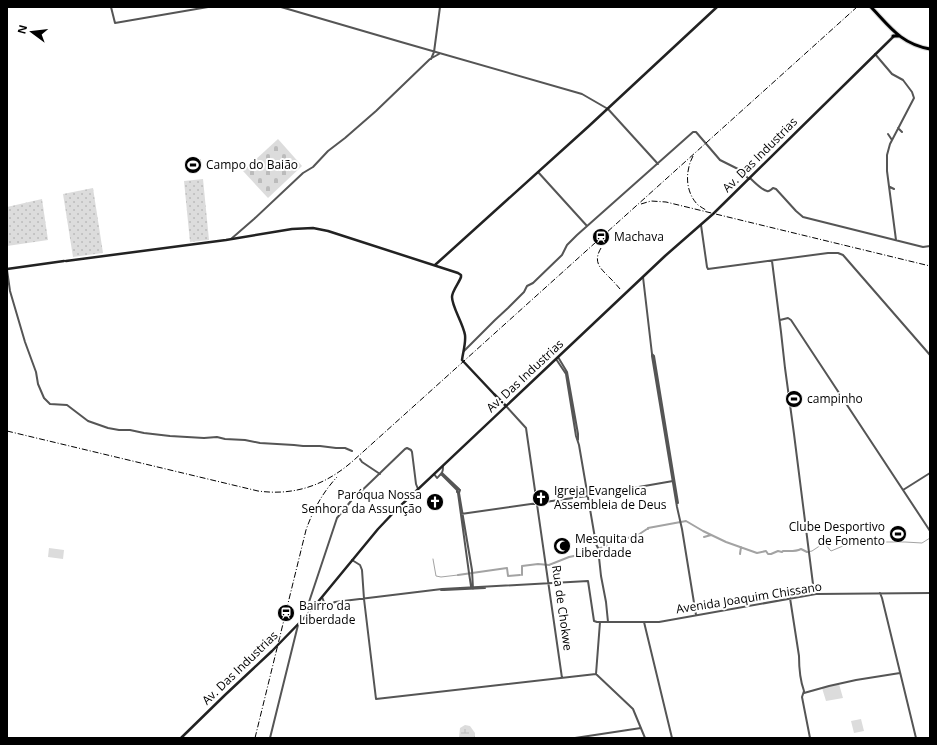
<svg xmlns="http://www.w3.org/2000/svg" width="937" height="745" viewBox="0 0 937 745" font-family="'Open Sans',sans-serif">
	<defs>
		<pattern id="grass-dots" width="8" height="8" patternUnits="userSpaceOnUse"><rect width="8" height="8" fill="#dcdcdc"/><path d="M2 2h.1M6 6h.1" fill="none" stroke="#bbb" stroke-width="1.8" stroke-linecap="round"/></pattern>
		<pattern id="wetland-marsh" width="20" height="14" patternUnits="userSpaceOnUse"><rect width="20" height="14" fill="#dcdcdc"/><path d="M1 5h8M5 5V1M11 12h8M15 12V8" fill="none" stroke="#bbb"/></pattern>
		<pattern id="cemetery-stones" width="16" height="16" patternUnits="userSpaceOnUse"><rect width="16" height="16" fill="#dcdcdc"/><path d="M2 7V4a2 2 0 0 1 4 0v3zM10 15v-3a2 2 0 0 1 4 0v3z" fill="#bbb"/></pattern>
		<pattern id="park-tufts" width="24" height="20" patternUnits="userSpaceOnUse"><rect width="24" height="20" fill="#dcdcdc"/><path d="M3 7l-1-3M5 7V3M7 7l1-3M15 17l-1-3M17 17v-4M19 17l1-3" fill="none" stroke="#bbb"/></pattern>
	</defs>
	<rect width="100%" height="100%" fill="#fff"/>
	<path fill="url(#grass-dots)" d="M203,179L209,240L190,242L184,181Z
		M93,188L103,253L73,257L63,194Z
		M42,199L48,240L7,246V207Z"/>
	<path fill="url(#wetland-marsh)" d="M465,725L470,726L475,733V738H459L460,728Z"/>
	<path fill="url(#cemetery-stones)" d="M278,139L302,166L268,198L243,171Z"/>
	<path fill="url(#park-tufts)" d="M861,719L864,731L854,733L851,721Z"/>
	<path fill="#dcdcdc" d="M201,159V170L186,171L185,160Z
		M49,548L64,550L63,559L48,557Z
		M839,684L843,698L826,701L822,688Z"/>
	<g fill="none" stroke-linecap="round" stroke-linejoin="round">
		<path stroke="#a3a3a3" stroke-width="1" d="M852,544L876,542H905L922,543L930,538
			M807,552L812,551L824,543L831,551L843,546
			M433,559L436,576L441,577L458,575"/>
		<path stroke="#a3a3a3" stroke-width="2" d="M648,529V528L686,521L703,531L726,542L757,553L766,551L768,554H771L778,551L782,552L783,551C790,551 795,552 801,549L807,552
			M704,537L711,535
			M740,554L741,547
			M458,575L507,568L508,576L520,575
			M522,575V566L538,564L549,565L569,557L579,555L590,551L598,549L618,541L638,535L647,529"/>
		<g stroke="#dbdbdb" stroke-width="5">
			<path id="primary" d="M871,7C890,27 901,44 930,49
				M893,36H899"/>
		</g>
		<path stroke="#555" stroke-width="2" d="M111,7L115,23L208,7
			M281,7L401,42L582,94L608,109L658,164
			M875,54L892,74L903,80L912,92L914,98L890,144L887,155V171L896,240
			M431,59L434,52L440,7
			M898,128L902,132
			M888,134L892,140
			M538,172L587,226
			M750,178C753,181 762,190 767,191C769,192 771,190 773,188L776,189L796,211L803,217L923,247L930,246
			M890,187L894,189
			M701,225L707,267L708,269L828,253H838L843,255L930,355
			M231,239L254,219L303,173L313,167L328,151L345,138L376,111L430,59L439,54
			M772,261L781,332L785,368L794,434L814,592L813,594
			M7,270L10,291L25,342L36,372L38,384L44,398L50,404L67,405L88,421L108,428L119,430H130L144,433L170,436L204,438L217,437L225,439L245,440L260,443L294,445L303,446H320L336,448H345L352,451
			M643,277L652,354L654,356L678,503
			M780,320L788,318L791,320L930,531
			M464,351L495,320L508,308L524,292L527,286L533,283L562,255L567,245L577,235L693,132H696L720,160L738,169L749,179
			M652,354V356L677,507L682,529L696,615
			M558,357L567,372L578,434V440
			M556,359L566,374L576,436L579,445L596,544L598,548L601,576L606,602L608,622
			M506,406L526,428L562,678
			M360,459L362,462L380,474
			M442,473L459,489
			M434,474L437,478C442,473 443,473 443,466
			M441,474L457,490
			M457,489L460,490L459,493L457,492Z
			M903,490L930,473
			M458,493L469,573L471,586L472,587
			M459,493L472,570L473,589
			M461,514L587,496L673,481
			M352,560L360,565L362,570L364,599L376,699L596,674
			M441,590H444L485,588
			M880,593L882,598L916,738
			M322,597L324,602L327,609L333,603L335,602L442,589L588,581L594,621L597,622H659L816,594L930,593
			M790,598L799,656C799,667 800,680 804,691L802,697L810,738
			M310,611L307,609V608L337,518L351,501L405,449L407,448L411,450L412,452L416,484L418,489
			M600,622L596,674L633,709L645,738
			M644,622L672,738
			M804,693L829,686L856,680L900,673
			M270,738L298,625
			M575,738L641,728"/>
		<path stroke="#222" stroke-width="2.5" d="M66,261L226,240L292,229L313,228L328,231L458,273L461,275V277C459,283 452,291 452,297C452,307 463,323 465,335C466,343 463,352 462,360L494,394L506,406
			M435,265L589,126L717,7
			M7,269L64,261
			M181,738L225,695L272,651L308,614L378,529L396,510L665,256L713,214L894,36"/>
		<use href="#primary" stroke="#000" stroke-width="3"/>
		<path stroke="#000" stroke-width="1" stroke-dasharray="6 2 1 2" stroke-linecap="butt" d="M693,156C685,171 685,192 698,205C701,207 704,209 706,210
			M641,204L651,201L666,202L930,266
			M601,248C594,260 598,266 606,274C611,279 616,284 620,289
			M7,431L258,491C295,496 326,485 354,460L857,7
			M255,738L306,530C313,510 323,492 337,477"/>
	</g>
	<defs>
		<g id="stadium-disc" transform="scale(0.9)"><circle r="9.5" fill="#000" stroke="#fff"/><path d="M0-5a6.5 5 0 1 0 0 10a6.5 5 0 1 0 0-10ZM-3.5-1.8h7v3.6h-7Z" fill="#fff"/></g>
		<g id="station-disc" transform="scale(0.9)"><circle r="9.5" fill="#000" stroke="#fff"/><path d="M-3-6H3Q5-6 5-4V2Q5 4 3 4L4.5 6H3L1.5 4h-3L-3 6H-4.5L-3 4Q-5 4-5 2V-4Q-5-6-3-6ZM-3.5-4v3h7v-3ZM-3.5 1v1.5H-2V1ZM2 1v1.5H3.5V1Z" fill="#fff"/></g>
		<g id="church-disc" transform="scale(0.9)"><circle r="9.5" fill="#000" stroke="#fff"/><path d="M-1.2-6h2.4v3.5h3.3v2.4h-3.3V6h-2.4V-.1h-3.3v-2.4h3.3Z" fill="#fff"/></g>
		<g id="mosque-disc" transform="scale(0.9)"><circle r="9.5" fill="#000" stroke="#fff"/><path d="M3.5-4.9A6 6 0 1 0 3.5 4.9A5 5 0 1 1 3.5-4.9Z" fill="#fff"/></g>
	</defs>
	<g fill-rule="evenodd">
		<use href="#stadium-disc" x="193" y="165"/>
		<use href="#station-disc" x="601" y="237"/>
		<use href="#stadium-disc" x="794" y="399"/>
		<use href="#church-disc" x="541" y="498"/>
		<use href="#church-disc" x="435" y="502"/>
		<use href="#stadium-disc" x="898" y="534"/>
		<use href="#mosque-disc" x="562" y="546"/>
		<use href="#station-disc" x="286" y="613"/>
	</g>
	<g text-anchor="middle" stroke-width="4" stroke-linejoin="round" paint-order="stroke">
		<g font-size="12" fill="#000" stroke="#fff">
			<text transform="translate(760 155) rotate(-45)" y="4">Av. Das Industrias</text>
			<text transform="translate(525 376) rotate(-43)" y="4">Av. Das Industrias</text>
			<text transform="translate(749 598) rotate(-9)" y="4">Avenida Joaquim Chissano</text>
			<text transform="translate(562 608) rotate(82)" y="4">Rua de Chokwe</text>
			<text transform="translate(240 668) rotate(-44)" y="4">Av. Das Industrias</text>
		</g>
		<g font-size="12" fill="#000" stroke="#fff" text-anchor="start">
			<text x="206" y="169">Campo do Baião</text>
			<text x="614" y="241">Machava</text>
			<text x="807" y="403">campinho</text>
			<text x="554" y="495">Igreja Evangelica<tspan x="554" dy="14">Assembleia de Deus</tspan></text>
			<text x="422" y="499" text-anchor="end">Paróqua Nossa<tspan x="422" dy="14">Senhora da Assunção</tspan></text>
			<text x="885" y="531" text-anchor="end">Clube Desportivo<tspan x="885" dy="14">de Fomento</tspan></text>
			<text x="575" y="543">Mesquita da<tspan x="575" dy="14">Liberdade</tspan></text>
			<text x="299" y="610">Bairro da<tspan x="299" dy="14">Liberdade</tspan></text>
		</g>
	</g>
	<rect width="937" height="745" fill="none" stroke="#000000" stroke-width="16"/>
	<g transform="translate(32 32) rotate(285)" stroke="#ffffff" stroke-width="3" paint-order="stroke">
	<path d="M0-3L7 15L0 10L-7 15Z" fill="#000000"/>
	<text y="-6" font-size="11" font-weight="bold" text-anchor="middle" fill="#000000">N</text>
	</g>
</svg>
